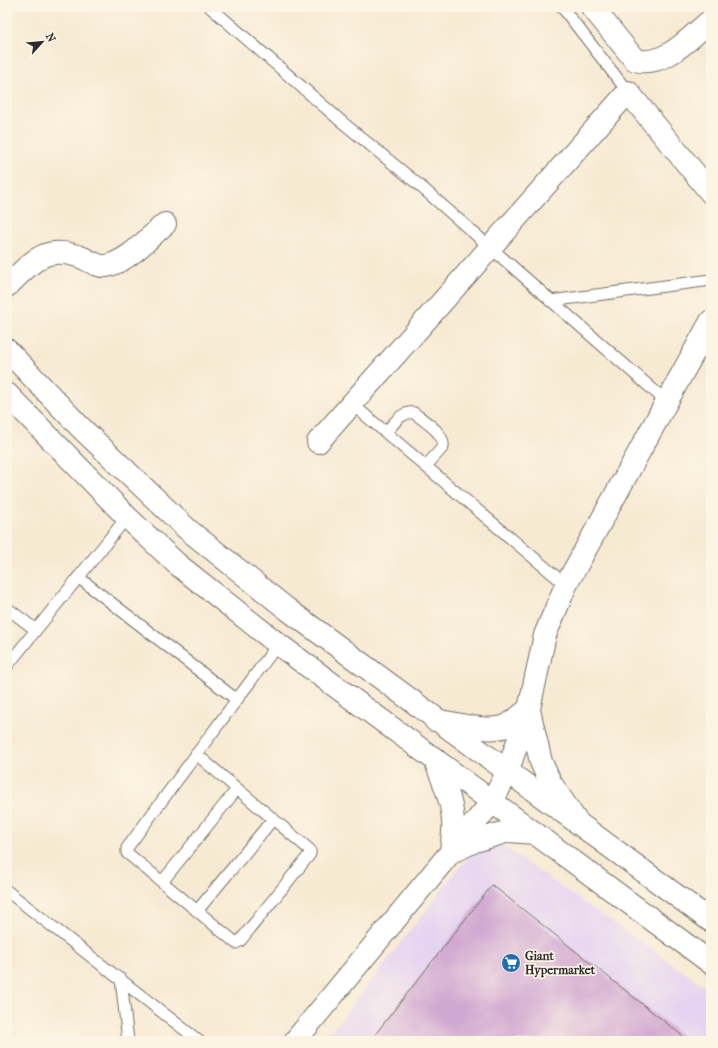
<svg xmlns="http://www.w3.org/2000/svg" width="718" height="1048" viewBox="0 0 718 1048" font-family="'IM FELL French Canon',serif">
	<rect width="100%" height="100%" fill="#fcf5e5"/>
	<filter id="ink" filterUnits="userSpaceOnUse"><feTurbulence type="fractalNoise" baseFrequency=".025" numOctaves="2"/><feDisplacementMap in="SourceGraphic" scale="8" xChannelSelector="R" yChannelSelector="G"/><feConvolveMatrix kernelMatrix="1 2 1 2 8 2 1 2 1" color-interpolation-filters="sRGB"/></filter>
	<filter id="wash" filterUnits="userSpaceOnUse"><feTurbulence type="fractalNoise" baseFrequency=".012" numOctaves="4" result="noise"/><feDisplacementMap in="SourceGraphic" scale="16" xChannelSelector="R" yChannelSelector="G"/><feGaussianBlur stdDeviation="0.9" result="paint"/><feColorMatrix in="noise" values="0 0 0 0 0 0 0 0 0 0 0 0 0 0 0 0 0 1.4 0 .05"/><feComposite in="paint" operator="in"/></filter>
	<g filter="url(#wash)">
		<rect width="100%" height="100%" fill="#f7ead3"/>
		<path fill="#e4d3f2" d="M494,844L504,847L711,991V1041H324L472,851Z"/>
		<g id="blocks">
			<path fill="#d1a8d2" d="M492,885L689,1041H370Z"/>
		</g>
	</g>
	<g filter="url(#ink)">
		<use href="#blocks" fill-opacity="0" stroke="#726e66" stroke-width="1"/>
		<g fill="none" stroke-linecap="round" stroke-linejoin="round">
			<g stroke="#726e66" stroke-width="13">
				<path id="service" d="M210,7L342,122L419,185L667,402
					M562,7L628,92
					M550,301L711,280
					M352,404L566,585
					M386,432C394,424 401,411 414,413C424,421 445,433 443,447L426,466
					M78,577L237,700
					M7,608L36,630
					M7,666L127,517
					M196,754L310,850V854L240,941L236,943L127,853V848C177,780 228,712 278,644
					M162,882L237,789
					M7,891L199,1041
					M197,911L273,819
					M121,979L128,1041"/>
			</g>
			<g stroke="#726e66" stroke-width="24">
				<path id="minor" d="M592,7L635,60C665,68 690,37 711,20
					M7,286C33,262 44,243 83,258C89,261 99,267 106,266C129,261 147,239 165,224
					M318,442L628,92L711,193
					M529,710L541,762L550,782L575,819
					M435,720C454,723 488,733 506,726C514,722 522,714 529,709
					M434,758C442,778 452,799 453,821C454,831 452,842 451,852
					M456,850L475,841L509,831L535,833
					M295,1041L492,802L507,773L529,709L545,635L566,585L711,321"/>
			</g>
			<g stroke="#726e66" stroke-width="24">
				<path id="secondary" d="M7,350L80,427L187,529L287,609L711,921
					M7,394L127,517L177,564L278,644L711,963"/>
			</g>
			<use href="#service" stroke="#fff" stroke-width="11"/>
			<use href="#minor" stroke="#fff" stroke-width="22"/>
			<use href="#secondary" stroke="#fff" stroke-width="22"/>
		</g>
	</g>
	<defs>
		<g id="supermarket-disc" transform="scale(1)"><circle r="9.5" fill="#1f6fb2" stroke="#fcf5e5"/><path d="M-6-5.5h2.5l.6 2H6L4.5 2H-2.5L-4.4-4H-6ZM-1.5 3.2a1.3 1.3 0 1 0 .1 0ZM3 3.2a1.3 1.3 0 1 0 .1 0Z" fill="#fff"/></g>
	</defs>
	<g fill-rule="evenodd">
		<use href="#supermarket-disc" x="511" y="963"/>
	</g>
	<g text-anchor="middle" stroke-width="3.5" stroke-linejoin="round" paint-order="stroke">
		<g font-size="12" font-weight="bold" fill="#2b2b2b" stroke="#fcf5e5" text-anchor="start">
			<text x="525" y="960">Giant<tspan x="525" dy="14">Hypermarket</tspan></text>
		</g>
	</g>
	<rect width="718" height="1048" fill="none" stroke="#fcf5e5" stroke-width="24"/>
	<g transform="translate(42 42) rotate(63)" stroke="#fcf5e5" stroke-width="3" paint-order="stroke">
	<path d="M0-3L7 15L0 10L-7 15Z" fill="#2b2b2b"/>
	<text y="-6" font-size="11" font-weight="bold" text-anchor="middle" fill="#2b2b2b">N</text>
	</g>
</svg>
